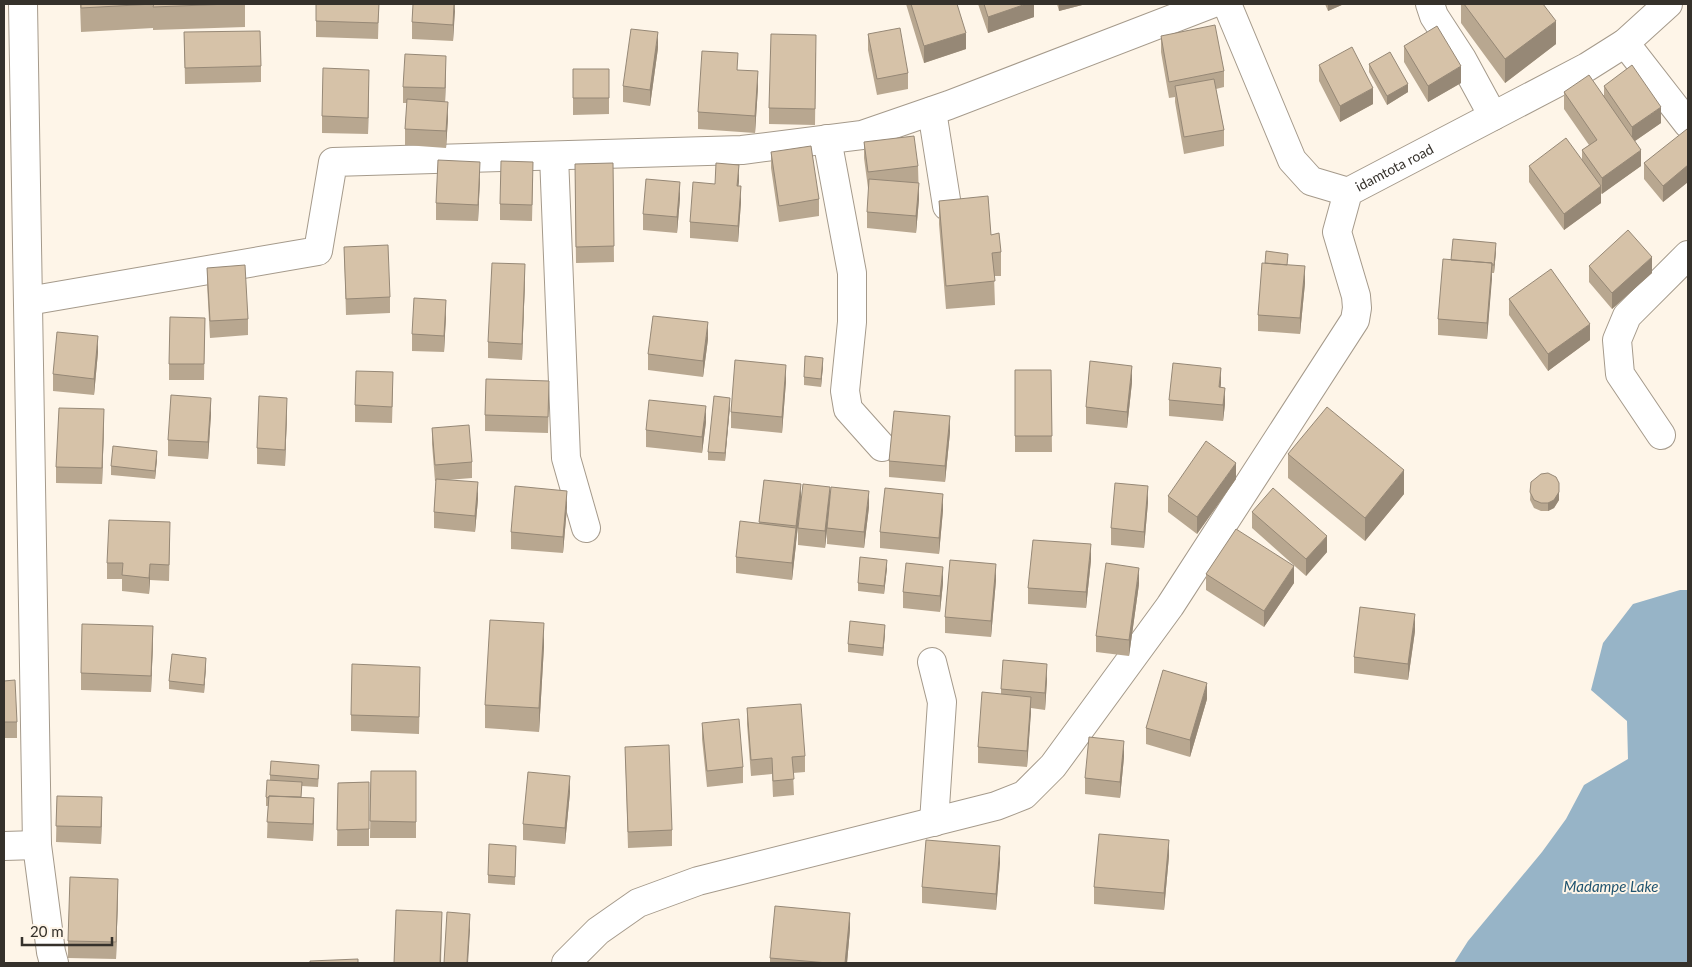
<svg xmlns="http://www.w3.org/2000/svg" width="1692" height="967" viewBox="0 0 1692 967" font-family="Lato,sans-serif">
	<rect width="100%" height="100%" fill="#fef5e8"/>
	<path fill="#97b4c7" d="M1680,590H1688V963H1454L1468,941L1542,852L1566,819L1584,785L1628,759L1627,721L1591,690L1603,643L1633,604Z"/>
	<g fill="none" stroke-linecap="round" stroke-linejoin="round">
		<g stroke="#a59a8b" stroke-width="30">
			<g id="minor">
				<path d="M23,4L37,845L51,952L54,963"/>
				<path d="M1227,4L1292,160L1311,181L1348,192"/>
				<path d="M1430,4L1434,16L1462,59L1493,116"/>
				<path d="M1625,43L1688,124"/>
				<path d="M932,111L947,206"/>
				<path d="M827,139L852,273V322L845,391L848,409L882,447"/>
				<path d="M554,156L566,458L586,528"/>
				<path d="M28,301L318,251L333,162L742,150L862,135L949,105L1211,4"/>
				<path d="M1661,435L1620,374L1617,340L1627,316L1688,255"/>
				<path d="M932,662L942,702L934,822"/>
				<path d="M4,846L37,845"/>
				<path id="s1" d="M566,963L598,931L638,903L698,881L996,806L1024,795L1053,766L1170,606L1355,320L1357,308L1356,296L1337,232L1348,192L1587,67L1625,43L1668,4"/>
			</g>
		</g>
		<use href="#minor" stroke="#fff" stroke-width="28"/>
	</g>
	<path fill="#b8a790" d="M80,4H245V27L153,30V28L81,32Z
		M379,4L378,39L316,37V21Z
		M455,4L453,41L412,39V22Z
		M906,4H957L966,49L924,63Z
		M978,4H1034V17L988,33Z
		M1057,4H1086L1059,11Z
		M1325,4H1344L1328,11Z
		M1461,4H1543L1556,44L1505,83L1461,23Z
		M184,32L261,66V82L185,84Z
		M868,34L908,73V89L877,95L868,50Z
		M1161,36L1224,71V87L1216,89L1224,130V146L1184,154L1175,102V97L1169,98L1161,52Z
		M1404,46L1461,83L1428,102L1404,62Z
		M658,48L650,106L623,102V86Z
		M816,52L815,125L769,124V108Z
		M1369,64L1408,92L1387,105L1369,72Z
		M1319,65L1373,104L1340,122L1319,81Z
		M573,69H609V114L573,115Z
		M446,72L445,102L448,118L446,148L405,145V129L407,103H403V87Z
		M369,86L368,134L322,133V116Z
		M1604,86L1661,123L1635,141L1641,166L1601,194V203L1564,230L1529,182V166L1582,161V150L1589,145L1564,109V92L1604,95Z
		M758,87L755,133L698,129V112Z
		M1688,131V182L1663,202L1644,179V163Z
		M864,142L918,166L919,199L916,233L867,228V212L869,188H868L864,158Z
		M771,152L819,199V216L779,222L771,168Z
		M613,163L614,262L576,263L575,180Z
		M480,178L478,221L436,220V203Z
		M533,178L532,221L500,220V204Z
		M739,181L738,186L741,202L738,242L690,238V222L715,184Z
		M680,198L677,233L643,230V214Z
		M939,201L991,235L1001,252V276H994L995,305L946,309L939,224Z
		M344,247L390,297V313L346,315Z
		M1496,251L1494,273H1492L1487,339L1438,335V319L1451,260Z
		M1288,265L1305,283L1300,334L1258,331V315Z
		M1589,266L1652,273L1612,309L1589,282Z
		M207,268L248,319V335L210,338L207,284Z
		M525,280L522,360L488,358V342Z
		M1509,299L1590,340L1548,371L1509,315Z
		M446,316L444,352L412,351V334Z
		M205,318L204,380H169V364Z
		M708,339L703,377L648,370V354Z
		M98,352L94,395L53,391V374Z
		M823,366L821,387L804,385V377Z
		M1015,370H1051L1052,452H1015Z
		M786,381L782,433L731,428V412Z
		M1132,382L1127,428L1086,424V407Z
		M1221,384L1220,387L1225,404L1223,421L1169,416V400Z
		M393,388L392,423L355,422V405Z
		M549,398L548,433L485,431V415Z
		M730,406L725,461L708,460V452Z
		M211,414L208,459L168,456V440Z
		M287,414L285,466L257,464V448Z
		M706,422L702,453L646,447V430Z
		M104,426L102,484L56,483V467Z
		M432,428L472,462V478L447,480L478,499L475,532L434,528V512L436,481H435L432,444Z
		M950,432L945,482L889,477V461Z
		M1288,454L1404,494L1365,541L1288,478Z
		M157,459L155,479L111,475V466Z
		M1236,479L1197,534L1168,512V496Z
		M764,480L801,500L792,580L736,573V557L759,524Z
		M1531,482L1559,500L1554,508L1548,511H1541L1534,508L1530,500Z
		M830,500L869,507L864,548L827,544V531L825,548L798,545V528Z
		M1148,502L1144,548L1111,545V528Z
		M567,507L563,553L511,549V532Z
		M943,510L939,554L880,548V532Z
		M1252,512L1327,552L1306,576L1252,528Z
		M170,538L169,581L150,580L149,594L122,591V579H107V563Z
		M1091,560L1086,608L1028,604V588Z
		M887,568L884,594L858,591V583Z
		M1206,574L1294,583L1264,627L1206,590Z
		M996,580L991,637L945,633V617Z
		M943,583L940,612L903,608V592Z
		M1139,584L1129,656L1096,652V636Z
		M1415,631L1408,680L1354,673V657Z
		M885,633L883,656L848,652V644Z
		M153,642L151,692L81,690V673Z
		M544,646L539,732L485,728V705Z
		M206,666L204,693L169,689V681Z
		M1047,680L1045,710L1031,708L1027,767L978,763V747L1001,694V689Z
		M4,681L17,722V738H4Z
		M420,683L419,734L351,731V715Z
		M1207,699L1190,757L1146,744V728Z
		M747,708L805,756V772L793,773L794,795L773,797L772,774L751,776L747,724Z
		M702,723L743,767V783L707,787L702,739Z
		M625,747L672,830V846L628,848Z
		M1124,757L1120,798L1085,794V778Z
		M371,771H416V838H370Z
		M319,773L318,787L302,786L301,797L314,814L313,841L267,838L268,806H266V797L270,780V775Z
		M369,782V846H337L338,783Z
		M570,792L565,844L523,840V824Z
		M57,796L102,813L101,844L56,842Z
		M516,846L515,885L488,883V875Z
		M1169,856L1164,910L1094,904V887Z
		M1000,862L996,910L922,903V887Z
		M118,895L116,959L68,958V941Z
		M850,929L847,963H770V958Z"/>
	<path fill="#968876" d="M454,4L455,11L453,41V25Z
		M1026,4H1034V17L988,33V17Z
		M1059,4H1086L1059,11Z
		M1328,4H1344L1328,11Z
		M1556,21V44L1505,83V59Z
		M658,32V48L650,106V90Z
		M966,33V49L924,63V46Z
		M446,56V72L445,104V88Z
		M1461,66V83L1428,102V86Z
		M369,70V86L368,134V118Z
		M758,71V87L755,133V116Z
		M1408,84V92L1387,105V96Z
		M1373,88V104L1340,122V106Z
		M448,102V118L446,148V131Z
		M1661,107V123L1632,143V127Z
		M1641,150V166L1602,194V178Z
		M480,162V178L478,221V205Z
		M739,165V181L737,202V186Z
		M1688,165V182L1663,202V186Z
		M680,182V198L677,233V217Z
		M919,183V199L916,233V216Z
		M741,186V202L738,242V226Z
		M1601,186V203L1564,230V214Z
		M1496,243V251L1494,273V265Z
		M1652,257V273L1612,309V293Z
		M1492,263V279L1487,339V323Z
		M525,264V280L522,360V344Z
		M1305,266V283L1300,334V318Z
		M446,300V316L444,352V336Z
		M708,322V339L703,377V361Z
		M1590,324V340L1548,371V354Z
		M98,336V352L94,395V379Z
		M823,358V366L821,387V379Z
		M786,365V381L782,433V417Z
		M1132,366V382L1127,428V412Z
		M1221,368V384L1219,403V387Z
		M1225,388V404L1223,421V405Z
		M211,398V414L208,459V442Z
		M287,398V414L285,466V450Z
		M730,398V406L725,461V453Z
		M706,406V422L702,453V437Z
		M104,409V426L102,484V468Z
		M950,416V432L945,482V466Z
		M157,451V459L155,479V471Z
		M1236,463V479L1197,534V517Z
		M1404,470V494L1365,541V518Z
		M478,482V499L475,532V516Z
		M1559,483V500L1554,508L1548,511V503Z
		M801,484V500L796,542V526Z
		M1148,486V502L1144,548V532Z
		M830,487V503L825,548V531Z
		M567,491V507L563,553V537Z
		M869,491V507L864,548V532Z
		M943,494V510L939,554V538Z
		M796,528V544L792,580V563Z
		M1327,536V552L1306,576V559Z
		M1091,544V560L1086,608V592Z
		M887,560V568L884,594V586Z
		M150,564V580L149,594V578Z
		M996,564V580L991,637V621Z
		M1294,566V583L1264,627V611Z
		M943,567V583L940,612V596Z
		M1139,568V584L1129,656V640Z
		M1415,614V631L1408,680V664Z
		M544,623V646L539,732V708Z
		M885,625V633L883,656V648Z
		M153,626V642L151,692V676Z
		M206,658V666L204,693V685Z
		M1047,664V680L1045,710V693Z
		M1207,683V699L1190,757V740Z
		M1031,697V713L1027,767V751Z
		M1124,741V757L1120,798V782Z
		M570,776V792L565,844V828Z
		M102,797V813L101,844V827Z
		M314,798V814L313,841V824Z
		M1169,840V856L1164,910V893Z
		M1000,846V862L996,910V894Z
		M118,879V895L116,959V942Z
		M442,912L441,963H440Z
		M850,913V929L847,963H845Z
		M470,914V930L468,963H467Z"/>
	<path fill="#d6c2a8" stroke="#968876" d="M81,4H230L153,7L154,4L81,8Z
		M316,4H379L378,23L316,21Z
		M413,4H454L453,25L412,22Z
		M911,4H957L966,33L924,46Z
		M984,4H1026L988,17Z
		M1464,4H1543L1556,21L1505,59Z
		M1215,25L1224,71L1169,82L1161,36Z
		M1437,26L1461,66L1428,86L1404,46Z
		M900,28L908,73L877,79L868,34Z
		M631,29L658,32L650,90L623,86Z
		M260,31L261,66L185,68L184,32Z
		M771,34L816,35L815,109L769,108Z
		M1352,47L1373,88L1340,106L1319,65Z
		M702,51L738,53L737,70L758,71L755,116L698,112Z
		M1390,52L1408,84L1387,96L1369,64Z
		M405,54L446,56L445,88L403,87Z
		M1632,65L1661,107L1632,127L1604,86Z
		M323,68L369,70L368,118L322,116Z
		M573,69H609V98H573Z
		M1589,75L1641,150L1602,178L1582,150L1597,140L1564,92Z
		M1214,79L1224,130L1184,137L1175,86Z
		M407,99L448,102L446,131L405,129Z
		M1687,129L1688,131V165L1663,186L1644,163Z
		M914,136L918,166L868,172L864,142Z
		M1566,138L1601,186L1564,214L1529,166Z
		M811,146L819,199L779,206L771,152Z
		M438,160L480,162L478,205L436,203Z
		M501,161L533,162L532,205L500,204Z
		M613,163L614,246L576,247L575,164Z
		M716,163L739,165L737,186H741L738,226L690,222L693,182L715,184Z
		M646,179L680,182L677,217L643,214Z
		M869,179L919,183L916,216L867,212Z
		M988,196L991,235L999,233L1001,252L992,253L995,281L946,286L939,201Z
		M1628,230L1652,257L1612,293L1589,266Z
		M1453,239L1496,243L1494,265H1492V263L1451,260Z
		M388,245L390,297L346,299L344,247Z
		M1266,251L1288,254L1287,265L1265,263Z
		M1443,259L1492,263L1487,323L1438,319Z
		M492,263L525,264L522,344L488,342Z
		M1262,263L1305,266L1300,318L1258,315Z
		M245,265L248,319L210,321L207,268Z
		M1551,269L1590,324L1548,354L1509,299Z
		M414,298L446,300L444,336L412,334Z
		M653,316L708,322L703,361L648,354Z
		M170,317L205,318L204,364H169Z
		M57,332L98,336L94,379L53,374Z
		M805,356L823,358L821,379L804,377Z
		M735,360L786,365L782,417L731,412Z
		M1090,361L1132,366L1127,412L1086,407Z
		M1173,363L1221,368L1219,387L1225,388L1223,405L1169,400Z
		M1015,370H1051L1052,436H1015Z
		M356,371L393,372L392,407L355,405Z
		M486,379L549,381L548,417L485,415Z
		M171,395L211,398L208,442L168,440Z
		M259,396L287,398L285,450L257,448Z
		M714,396L730,398L725,453L708,452Z
		M649,400L706,406L702,437L646,430Z
		M1327,407L1404,470L1365,518L1288,454Z
		M59,408L104,409L102,468L56,467Z
		M894,411L950,416L945,466L889,461Z
		M469,425L472,462L435,465L432,428Z
		M1206,441L1236,463L1197,517L1168,496Z
		M113,446L157,451L155,471L111,466Z
		M1548,473L1556,477L1559,483V492L1554,500L1548,503H1541L1534,500L1530,492L1531,482L1541,474Z
		M436,479L478,482L475,516L434,512Z
		M764,480L801,484L796,526L759,522Z
		M1115,483L1148,486L1144,532L1111,528Z
		M803,484L830,487L825,531L798,528Z
		M515,486L567,491L563,537L511,532Z
		M831,487L869,491L864,532L827,528Z
		M885,488L943,494L939,538L880,532Z
		M1273,488L1327,536L1306,559L1252,512Z
		M109,520L170,522L169,565L150,564L149,578L122,575L123,563H107Z
		M740,521L796,528L792,563L736,557Z
		M1236,529L1294,566L1264,611L1206,574Z
		M1033,540L1091,544L1086,592L1028,588Z
		M860,557L887,560L884,586L858,583Z
		M950,560L996,564L991,621L945,617Z
		M906,563L943,567L940,596L903,592Z
		M1106,563L1139,568L1129,640L1096,636Z
		M1360,607L1415,614L1408,664L1354,657Z
		M490,620L544,623L539,708L485,705Z
		M850,621L885,625L883,648L848,644Z
		M82,624L153,626L151,676L81,673Z
		M172,654L206,658L204,685L169,681Z
		M1003,660L1047,664L1045,693L1001,689Z
		M352,664L420,667L419,717L351,715Z
		M1163,670L1207,683L1190,740L1146,728Z
		M15,680L17,722H4V681Z
		M982,692L1031,697L1027,751L978,747Z
		M801,704L805,756L792,757L794,779L773,781L772,758L751,760L747,708Z
		M739,719L743,767L707,771L702,723Z
		M1089,737L1124,741L1120,782L1085,778Z
		M669,745L672,830L628,832L625,747Z
		M271,761L319,765L318,779L270,775Z
		M371,771H416V822L370,821Z
		M528,772L570,776L565,828L523,824Z
		M267,780L302,782L301,797L269,796L268,798L266,797Z
		M369,782V829L337,830L338,783Z
		M57,796L102,797L101,827L56,826Z
		M269,796L314,798L313,824L267,822Z
		M1099,834L1169,840L1164,893L1094,887Z
		M926,840L1000,846L996,894L922,887Z
		M489,844L516,846L515,877L488,875Z
		M70,877L118,879L116,942L68,941Z
		M775,906L850,913L845,963H828L770,958Z
		M396,910L442,912L440,963H394Z
		M447,912L470,914L467,963H444Z
		M358,959V963H310V961Z"/>
	<g text-anchor="middle" stroke-width="4" stroke-linejoin="round" paint-order="stroke">
		<g font-size="14" fill="#35312b" stroke="#fef5e8">
			<text dy="5" stroke="none"><textPath href="#s1" startOffset="1260">idamtota road</textPath></text>
		</g>
		<g font-size="15" font-style="italic" fill="#1f536f" stroke="#fef5e8">
			<text x="1611" y="892">Madampe Lake</text>
		</g>
	</g>
	<rect width="1692" height="967" fill="none" stroke="#35312b" stroke-width="10"/>
	<path d="M22 937v8h90v-8" fill="none" stroke="#35312b" stroke-width="2.5"/>
	<text x="30" y="937" font-size="15" fill="#35312b" stroke="#fef5e8" stroke-width="4" paint-order="stroke">20 m</text>
</svg>
